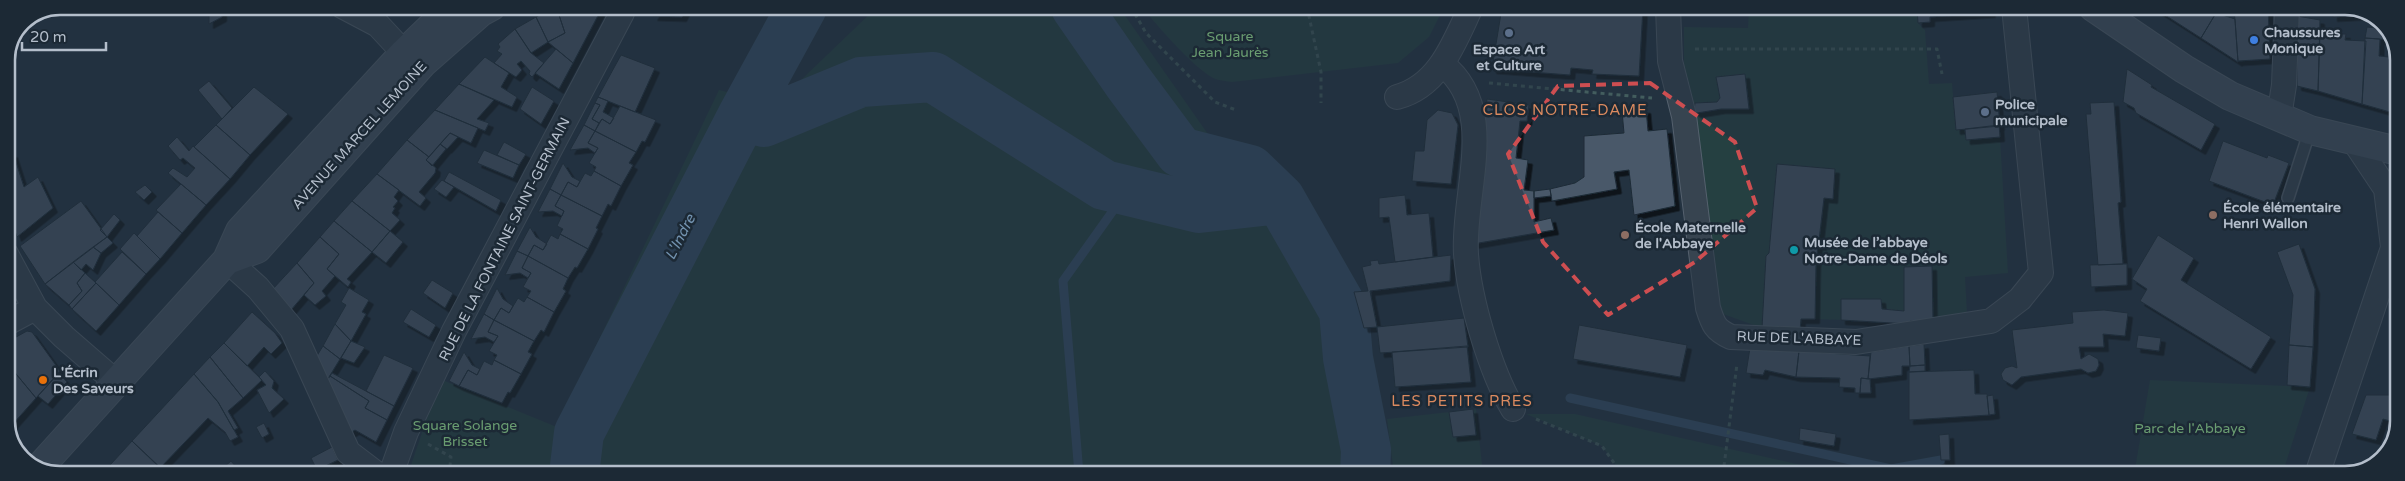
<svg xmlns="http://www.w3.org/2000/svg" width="2405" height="481" viewBox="0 0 2405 481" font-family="'Varela Round',sans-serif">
	<defs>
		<filter id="shadow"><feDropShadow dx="4.5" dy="4.5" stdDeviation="0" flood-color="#0009"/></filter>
	</defs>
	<rect width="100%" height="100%" fill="#233240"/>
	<path fill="#254041" d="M877,7H1119L1364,357L1358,474H408L440,379L557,427L719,90L776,104Z
		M1142,7H1444L1429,37L1398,63L1232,82C1227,81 1219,81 1213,78C1192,66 1158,27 1142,7Z
		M1749,7H1917L1918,23L1925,30L1929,84L1952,83L1956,130L1965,129L1966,140L2000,137L2008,273L1965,277L1967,314L1910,321V324H1897L1896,321L1801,319L1762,328L1723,314L1712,278L1694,139L1691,91L1684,73V27L1748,28Z
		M2150,380L2310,387L2282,475H2134Z
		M1476,409L1483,474H1394L1387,419Z
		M1526,414H1575L1846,475L1622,474L1602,446Z"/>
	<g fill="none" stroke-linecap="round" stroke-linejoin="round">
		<path stroke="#364f68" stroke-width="9" d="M1570,398L1891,469L1941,460
			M1079,474L1063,281L1127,191"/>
		<path stroke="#364f68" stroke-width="50" d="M1076,7L1128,82L1180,152L1250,170L1280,199L1344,311L1348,358L1366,450L1365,474
			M743,115L764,122L861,82L933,77L1104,185L1199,208L1280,199
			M574,474L579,433L743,115L802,7"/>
	</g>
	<path fill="#495969" stroke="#1e2b37" filter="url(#shadow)" d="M195,6H222V17L209,24V9Z
		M556,6L565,33L548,42L536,17Z
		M556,6H603L573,63L548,42L565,33Z
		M659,7H687L682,17L653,16Z
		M1502,7H1643L1639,76L1592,74L1593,70L1571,68L1570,75L1492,69Z
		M1917,7H1990L1991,13L1930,17V22L1918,23Z
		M2152,7H2170L2165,15Z
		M2170,7H2207L2216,13L2201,38L2165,15Z
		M2234,7H2268L2270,59L2238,61Z
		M2333,7H2355L2368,15L2333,17Z
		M2216,13L2235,19L2238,62L2201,38Z
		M2297,16L2320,20L2318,91L2297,86Z
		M536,17L548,42L531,53L515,29Z
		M2367,27L2387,29L2392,40L2365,38Z
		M515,29L531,53L544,63L532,77L529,74L530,71L521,61L517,64L522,70L516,77L494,63L502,54L497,51L500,47L498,44Z
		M2320,34H2346L2345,40L2366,41L2362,104L2318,91Z
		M2365,38L2380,39L2379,56L2398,58L2397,114L2362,104Z
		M556,49L573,63L559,89L535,73Z
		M621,55L655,68L635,112L598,97Z
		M485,57L509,73L501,87L517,97L512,107L459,84Z
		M2127,69L2152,85L2151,87L2215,124L2201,150L2136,113L2134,108L2123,102Z
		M1745,74L1749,109H1721L1697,113L1694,111L1695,103L1717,102L1720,98L1716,77Z
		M209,81L232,108L222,119L198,90Z
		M459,84L494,100L477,119L489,123L485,131L435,110Z
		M254,87L288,114L250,155L216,125Z
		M532,87L554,101L541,124L520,109Z
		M1997,92L2000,126L1956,130L1953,97Z
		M598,97L608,101L603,112L614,118L610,124L602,119L599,123L592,119L600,105L595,103Z
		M1487,99L1529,105L1527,121H1520L1516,158L1528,160L1524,190L1534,191V222L1551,218L1554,230L1473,244Z
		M2114,102L2121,202L2118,203L2123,264L2098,265L2086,114H2091L2090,103Z
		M595,103L600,105L592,119L599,123L595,131L584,125Z
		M620,106L656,120L645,142L642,141L636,152L595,131L602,119L610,124Z
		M1646,109L1648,131L1667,129L1675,206L1634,215L1629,170L1614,172L1617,189L1552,201L1550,189L1575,183L1584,177V136L1624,133L1622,111Z
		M435,110L478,128L471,143L450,133L429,157L407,140Z
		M1438,110L1452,113L1458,125L1451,184L1412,181L1415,151H1424L1427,120Z
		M216,125L250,155L230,179L194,147Z
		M584,125L595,131L588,143L598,148L595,153L588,148L570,150Z
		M1999,125L2000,137L1966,140L1965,129Z
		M595,131L636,152L629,163L633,165L621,186L594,171L596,167L589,163L598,148L588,143Z
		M450,133L458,137L447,149L440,144Z
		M177,137L189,151L193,146L230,179L206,205L168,173L173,168L187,177L195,168L183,158L180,160L168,146Z
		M407,140L429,157L426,160L436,168L435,173L419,192L426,198L420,206L377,174Z
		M2223,141L2267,158L2268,155L2289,163L2273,205L2209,181Z
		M504,142L526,154L519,165L497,155Z
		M440,144L446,149L432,166L426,160Z
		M484,150L519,165L513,178L477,163Z
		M13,153L24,187L38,177L53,208L17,237L6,204V156Z
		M563,163L572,177L580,181L577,187L568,182L561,195L550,189Z
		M1777,164L1835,169L1833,199L1824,198L1819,240H1822V246L1818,245L1816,264L1815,319H1801L1800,331L1762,328L1766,256L1769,253Z
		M594,171L621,186L611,206L608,204L602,216L561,195L568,182L577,187L585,173L591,176Z
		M449,172L501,200L496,211L444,181Z
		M377,174L399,190L394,197L398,201L393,207L395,208L392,213L400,220L390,231L352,201Z
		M442,180L454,187L446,197L434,189Z
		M181,184L206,205L182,233L156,210Z
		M145,185L152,192L144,200L135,192Z
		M550,189L561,195L555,206L564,211L562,216L553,211L538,212Z
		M1550,189L1551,196L1534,198V191Z
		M561,195L602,216L596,228L598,229L588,249L560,234L563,229L557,226L564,211L555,206Z
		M1405,195L1407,215L1429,213L1433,257L1395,262L1389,217L1379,218V198Z
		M81,201L107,237L45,284L20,246Z
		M352,201L390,231L372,252L334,221Z
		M158,212L182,233L160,259L137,236Z
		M114,214L120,220L107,237L100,230Z
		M334,221L372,252L347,279L351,282L348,287L327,269L339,254L320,237Z
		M530,227L536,237L547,244L543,250L534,245L528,256L517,251Z
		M390,231L403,242L386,263L372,252Z
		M134,233L160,259L146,274L120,249Z
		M560,234L588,249L577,268L575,267L568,278L528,256L534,245L543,250L551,235L558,239Z
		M2158,235L2194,258L2181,280L2271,337L2251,369L2140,301L2147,289L2132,279Z
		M107,237L113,243L101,253L93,247Z
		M320,237L339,254L327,269L335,276L322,291L326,296L315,305L304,295L314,283L297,263Z
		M2299,244L2315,289L2313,347L2289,345L2293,295L2277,252Z
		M93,247L101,253L93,270L86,264L81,270L73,262Z
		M517,251L528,256L522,268L531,273L528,278L520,273L505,275Z
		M122,252L146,274L119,305L95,282Z
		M1451,255L1450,281L1370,291L1377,327L1364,328L1354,292L1368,291L1362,267L1371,265L1370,261L1378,260L1379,264Z
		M528,256L568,278L563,289L566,291L554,312L527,297L531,291L523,287L531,273L522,268Z
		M73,262L85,273L77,283L82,291L69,305L45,284Z
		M297,263L314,283L291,310L271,291Z
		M2123,264H2127V285L2091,287L2090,265Z
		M1932,266L1933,320L1910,321V324L1841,320V299H1881L1882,309L1904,311V267Z
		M85,273L96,283L72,309L69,305L82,291L77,283Z
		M432,280L453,293L445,308L423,293Z
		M96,283L119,305L96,331L72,309Z
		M349,288L369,300L362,312L366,314L351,341L335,324L346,305L341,302Z
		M497,288L503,299L513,306L509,313L501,308L494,320L484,314Z
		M527,297L554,312L544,332L541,330L534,341L494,320L501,308L509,313L518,298L524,302Z
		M2397,304L2398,317L2393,316Z
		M411,309L436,325L429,337L403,322Z
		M2104,310L2128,313L2125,336L2103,334L2104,347H2079L2081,359L2089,354L2098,359L2099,365L2096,371L2088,373L2081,369L2021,377L2012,385L2003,380L2001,374L2005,368L2012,366L2017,368L2012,330L2073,323L2072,312Z
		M252,312L275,333L282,343L271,354L264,347L247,366L224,343Z
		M484,314L494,320L488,332L498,336L494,342L485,337L471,339Z
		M1464,318L1468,347L1380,353L1377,327Z
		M494,320L534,341L528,352L532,354L521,374L494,360L497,355L489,351L498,336L488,332Z
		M335,324L351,341L340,359L323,346Z
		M1579,325L1687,345L1680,377L1573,359Z
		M27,331L32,332L60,371L36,398L7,363V342Z
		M2138,335L2161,338L2159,351L2136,348Z
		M351,341L365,347L354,363L341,358Z
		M224,343L262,380L243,398L210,357Z
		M1924,344L1925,365L1910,366L1909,346Z
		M2289,345L2313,347L2310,387L2287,385Z
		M323,346L340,359L326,382L315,359Z
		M1467,346L1471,382L1395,387L1392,352Z
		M1909,346L1910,366H1902V375L1868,379L1871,352Z
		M1750,348L1799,351L1796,377L1765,370L1763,375L1746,373Z
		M1799,351L1870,356L1868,379L1861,378L1860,393H1855V388L1839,387L1840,378L1796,377Z
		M464,352L472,365L480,369L477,375L468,370L459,386L449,381Z
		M384,355L413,368L394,406L366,391Z
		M210,357L243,398L228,411L238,428L234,430L218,402L194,374Z
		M494,360L521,374L510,393L508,392L502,403L459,386L468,370L477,375L484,361L492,365Z
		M7,363L36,398L12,425L7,420Z
		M1925,365V371L1909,372L1910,366Z
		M1974,370L1975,394H1987L1989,415L1909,420V372Z
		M265,371L274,381L272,388L284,399L269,413L257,390L266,385L259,377Z
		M59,373L67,382L48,404L38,396Z
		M332,373L394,406L387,420L365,408L369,401L330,376Z
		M194,374L218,402L238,437L230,441L225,432L208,418L160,468L132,441Z
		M330,376L369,401L365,408L387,420L376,442L355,430L350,433L326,382Z
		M1861,378L1870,379L1871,393H1860Z
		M1993,395L1995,414L1989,415L1987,396Z
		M2366,395H2398V423L2383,419L2376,440L2352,434Z
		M1473,409L1476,435L1453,437L1449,412Z
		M264,423L269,434L262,438L256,427Z
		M1800,428L1836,434L1834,446L1799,440Z
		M1949,434L1950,460H1941L1939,435Z
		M132,441L163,470L159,474H102Z
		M332,447L338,460L317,470L311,458Z
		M231,461L242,474H216Z"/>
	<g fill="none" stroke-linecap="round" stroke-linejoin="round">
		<g stroke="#55616e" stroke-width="14">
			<path id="service" d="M2288,198L2310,130"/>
		</g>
		<g stroke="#55616e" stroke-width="26">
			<path id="minor" d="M342,6L378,25L404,53
				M1668,7L1670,61L1684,116L1708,308C1713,324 1715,330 1731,337L1856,342L1991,321L2020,299L2041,273L2014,7
				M1442,64C1500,108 1462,193 1466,254C1469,298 1490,371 1513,409
				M1397,97C1439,86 1454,43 1471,7
				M2279,117L2284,85L2287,7
				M2354,141L2386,189L2393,247
				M6,254L35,308L64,337L117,383
				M227,260L258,288L292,329L348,452L377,474
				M7,323L35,308
				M391,474L406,432L454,331L622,13V6
				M2317,475L2398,233"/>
		</g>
		<g stroke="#55616e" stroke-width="30">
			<path id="secondary" d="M2093,7L2184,69L2230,96L2310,130L2398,151
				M227,260L257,249L423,63L481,12L492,6
				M39,468L227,260L240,231L404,53L453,6"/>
		</g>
		<path stroke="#435d5e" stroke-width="3" stroke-dasharray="4 4" stroke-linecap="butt" d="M1131,7L1146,33L1215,102L1236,110
			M1307,7L1321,72V103
			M1695,49H1937L1942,74
			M1489,83L1652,98
			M1536,419L1602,446L1622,474
			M428,444L451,457L449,474
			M527,474L528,469
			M1723,474L1737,364"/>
		<use href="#service" stroke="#374450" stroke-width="11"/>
		<use href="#minor" stroke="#374450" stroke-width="24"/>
		<use href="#secondary" stroke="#455363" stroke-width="28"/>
	</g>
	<path d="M0 0H2405V481H0ZM1650,83L1735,142L1757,208L1695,262L1608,315L1543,242L1508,154L1558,86Z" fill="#233240" fill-opacity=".55" fill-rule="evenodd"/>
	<path fill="none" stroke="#ce4e51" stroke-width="4" stroke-dasharray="10 6" stroke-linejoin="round" d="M1650,83L1735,142L1757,208L1695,262L1608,315L1543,242L1508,154L1558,86Z"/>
	<g fill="#5c6f8a" stroke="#1c2935" stroke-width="2">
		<circle cx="1509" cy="33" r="5"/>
		<circle cx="1985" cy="112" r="5"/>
	</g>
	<circle fill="#3f7fe0" stroke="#1c2935" stroke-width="2" cx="2254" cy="40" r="5"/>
	<g fill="#8d6e63" stroke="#1c2935" stroke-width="2">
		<circle cx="2213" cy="215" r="5"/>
		<circle cx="1625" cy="235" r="5"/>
	</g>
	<circle fill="#0f9aa8" stroke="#1c2935" stroke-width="2" cx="1794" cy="250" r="5"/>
	<circle fill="#e8710a" stroke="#1c2935" stroke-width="2" cx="43" cy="380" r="5"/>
	<g text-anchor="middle" stroke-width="5" stroke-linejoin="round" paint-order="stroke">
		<g font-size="14" font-weight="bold" fill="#b4becb" stroke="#1c2935" text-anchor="start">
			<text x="2264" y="37">Chaussures<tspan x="2264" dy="16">Monique</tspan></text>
			<text x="1509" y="54" text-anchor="middle">Espace Art<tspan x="1509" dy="16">et Culture</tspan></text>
			<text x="1995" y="109">Police<tspan x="1995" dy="16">municipale</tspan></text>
			<text x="2223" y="212">École élémentaire<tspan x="2223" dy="16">Henri Wallon</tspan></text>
			<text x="1635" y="232">École Maternelle<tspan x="1635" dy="16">de l'Abbaye</tspan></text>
			<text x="1804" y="247">Musée de l’abbaye<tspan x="1804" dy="16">Notre-Dame de Déols</tspan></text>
			<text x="53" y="377">L'Écrin<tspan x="53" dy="16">Des Saveurs</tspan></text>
		</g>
		<g font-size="14" fill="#6a9d71" stroke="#1c2935">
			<text x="1230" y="41">Square<tspan x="1230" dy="16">Jean Jaurès</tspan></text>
			<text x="465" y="430">Square Solange<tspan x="465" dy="16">Brisset</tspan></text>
			<text x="2190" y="433">Parc de l'Abbaye</text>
		</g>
		<g font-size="14" fill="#b4becb" stroke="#1c2935">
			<text transform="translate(359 135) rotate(-48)" y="5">AVENUE MARCEL LEMOINE</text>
			<text transform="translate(504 239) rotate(-63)" y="5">RUE DE LA FONTAINE SAINT-GERMAIN</text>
			<text transform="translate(1799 338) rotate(2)" y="5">RUE DE L'ABBAYE</text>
		</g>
		<g font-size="15" letter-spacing="1" fill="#db8a5f" stroke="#1c2935">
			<text x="1565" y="115">CLOS NOTRE-DAME</text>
			<text x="1462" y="406">LES PETITS PRES</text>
		</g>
		<g font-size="15" font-style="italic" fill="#7292af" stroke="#1c2935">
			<text transform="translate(680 237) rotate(-63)" y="5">L'Indre</text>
		</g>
	</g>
	<path d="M0 0H2405V481H0ZM60 15H2345A45 45 0 0 1 2390 60V421A45 45 0 0 1 2345 466H60A45 45 0 0 1 15 421V60A45 45 0 0 1 60 15Z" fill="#1c2935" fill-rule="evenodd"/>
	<path fill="none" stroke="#b4becb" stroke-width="2.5" d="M60 15H2345A45 45 0 0 1 2390 60V421A45 45 0 0 1 2345 466H60A45 45 0 0 1 15 421V60A45 45 0 0 1 60 15Z"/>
	<path d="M22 42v8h84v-8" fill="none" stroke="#b4becb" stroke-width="2.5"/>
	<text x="30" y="42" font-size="15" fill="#b4becb" stroke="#1c2935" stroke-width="4" paint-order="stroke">20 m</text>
</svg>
